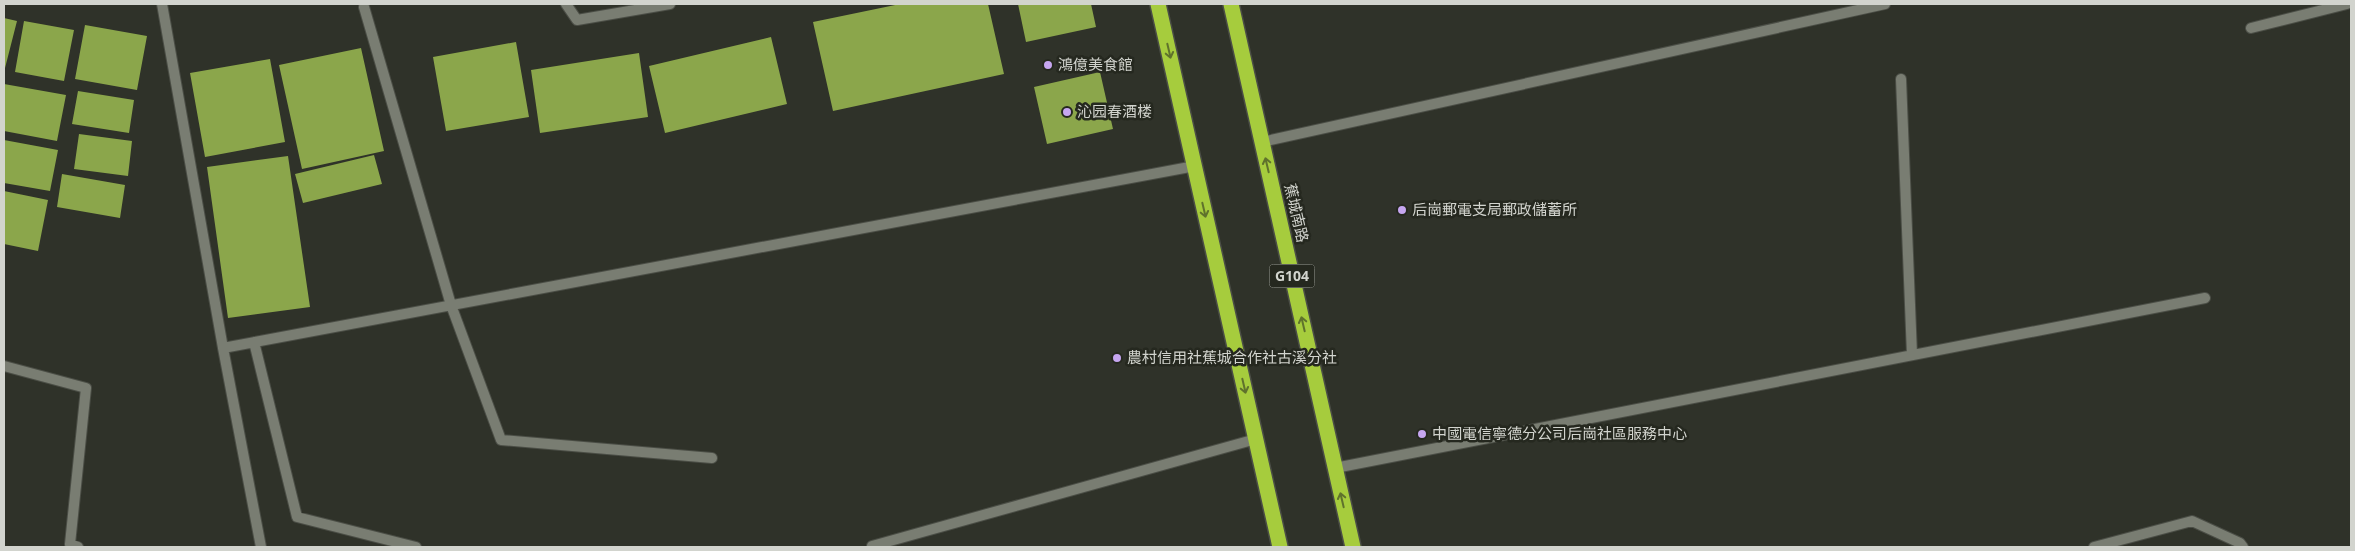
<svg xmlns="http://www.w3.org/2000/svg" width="2355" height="551" viewBox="0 0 2355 551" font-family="'Open Sans','Noto Sans SC',sans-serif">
	<rect width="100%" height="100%" fill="#2f3229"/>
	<path fill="#8ba64b" d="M900,4H988L1004,74L833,111L813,22Z
		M1018,4H1091L1096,27L1026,42Z
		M4,18L17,21L4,72Z
		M24,21L74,30L64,81L15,72Z
		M85,25L147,36L137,90L75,79Z
		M771,37L787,104L665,133L649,66Z
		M516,42L529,117L446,131L433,57Z
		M361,48L384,151L302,169L279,65Z
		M639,53L648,117L540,133L531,70Z
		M270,59L285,142L205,157L190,73Z
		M1100,72L1113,129L1047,144L1034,87Z
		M4,84L66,95L57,141L4,131Z
		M78,91L134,100L129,133L72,124Z
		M79,134L132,141L128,176L74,169Z
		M4,140L58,150L50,191L4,183Z
		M374,155L382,184L303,203L295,174Z
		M288,156L310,307L228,318L207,167Z
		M62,174L125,185L120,218L57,207Z
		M4,191L48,200L38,251L4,244Z"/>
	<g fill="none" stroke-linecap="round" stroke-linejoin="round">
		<g stroke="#4b4e46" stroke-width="12">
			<path id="street" d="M162,4L223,348
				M566,4L577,20L670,4
				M364,7L451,305L501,440L712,458
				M2251,28L2347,4
				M1901,79L1912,355
				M1262,142L1885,4
				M254,342L297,517L416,547
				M4,366L86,388L70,544L78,547
				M1335,468L2205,298
				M872,546L1256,439
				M261,547L223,348L1195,166
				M2094,547L2192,521L2240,543L2243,547"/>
		</g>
		<g stroke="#4b4e46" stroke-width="18">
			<path id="highway" d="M1158,4L1280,547
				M1231,4L1353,547"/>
		</g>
		<use href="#street" stroke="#797d72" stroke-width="10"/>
		<use href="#highway" stroke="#a6cc3d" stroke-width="15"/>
	</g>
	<defs><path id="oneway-shaft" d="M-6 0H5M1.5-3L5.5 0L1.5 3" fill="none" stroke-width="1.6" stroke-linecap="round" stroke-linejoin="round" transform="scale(1.25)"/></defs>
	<g stroke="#5f722c">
		<use href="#oneway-shaft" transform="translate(1169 51) rotate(77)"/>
		<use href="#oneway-shaft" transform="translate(1267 165) rotate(-103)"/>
		<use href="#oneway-shaft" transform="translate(1204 210) rotate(77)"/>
		<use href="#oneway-shaft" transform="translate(1303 324) rotate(-103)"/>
		<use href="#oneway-shaft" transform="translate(1244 386) rotate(77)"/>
		<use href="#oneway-shaft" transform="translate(1342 500) rotate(-103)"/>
	</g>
	<g fill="#c6a6f0" stroke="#25281f" stroke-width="2">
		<circle cx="1048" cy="65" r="5"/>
		<circle cx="1067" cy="112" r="5"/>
		<circle cx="1402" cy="210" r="5"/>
		<circle cx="1117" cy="358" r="5"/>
		<circle cx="1422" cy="434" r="5"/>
	</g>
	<g text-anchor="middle" stroke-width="5" stroke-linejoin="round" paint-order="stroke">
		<rect fill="#25281f" stroke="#9ea09a" stroke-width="1" x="1269.5" y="264.5" width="45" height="23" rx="4"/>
		<g font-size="14" font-weight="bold" fill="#d2d4ce">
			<text x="1292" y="281">G104</text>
		</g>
		<g font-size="15" fill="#d2d4ce" stroke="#25281f" text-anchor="start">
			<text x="1058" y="70">鴻億美食館</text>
			<text x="1077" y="117">沁园春酒楼</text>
			<text x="1412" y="215">后崗郵電支局郵政儲蓄所</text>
			<text x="1127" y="363">農村信用社蕉城合作社古溪分社</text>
			<text x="1432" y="439">中國電信寧德分公司后崗社區服務中心</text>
		</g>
		<g font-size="15" fill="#d2d4ce" stroke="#25281f">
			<text transform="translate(1296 213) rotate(77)" y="5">蕉城南路</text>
		</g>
	</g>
	<rect width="2355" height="551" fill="none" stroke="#d2d4ce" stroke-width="10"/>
</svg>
